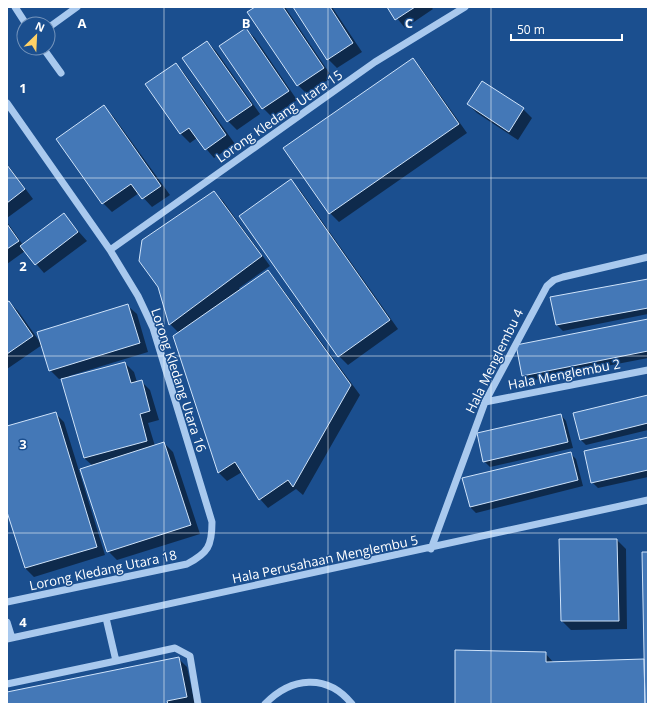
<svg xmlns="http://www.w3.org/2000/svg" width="655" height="711" viewBox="0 0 655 711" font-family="'Open Sans',sans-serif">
	<rect width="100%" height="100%" fill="#1b4f8f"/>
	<path fill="#0007" d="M257,7H285L332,77L307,94L298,85Z
		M294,7H332L362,52L337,68L328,59Z
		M388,7H431L433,9L405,28Z
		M246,29L255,38L297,100L272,117L263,108Z
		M207,42L216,51L260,114L237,130L228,121Z
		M412,59L421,68L467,133L339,222L330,213Z
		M175,64L184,73L235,144L214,158L197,138L190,143L181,134L146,84Z
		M468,104L523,109L532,118L518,140L477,113Z
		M104,107L113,116L170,195L152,207L139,193L112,212L103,203Z
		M7,164L33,199L7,218Z
		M291,181L300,190L398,329L348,365L339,356Z
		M214,192L223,201L270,266L239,288L241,290L268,271L276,280L360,395L303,495L296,489L268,508L260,499L242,472L227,481L219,473L174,336L179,333L170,324Z
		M63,214L87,241L44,273L25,251L7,264V222L23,245Z
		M648,280V314L563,331L557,325Z
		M9,302L18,311L42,345L7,369V304Z
		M128,306L137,314L148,352L69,376L70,378L125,363L134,372L137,382L141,381L150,390L159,420L148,423L155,446L164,443L173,452L200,534L117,560L108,551L93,466L84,458L62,378L59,379L50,370Z
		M648,320V358L529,381L523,376Z
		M648,396V430L586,445L580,439Z
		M55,413L64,422L105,555L34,577L25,568L7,509V428Z
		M561,415L566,421L573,448L490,467L484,461Z
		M648,438V477L598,488L592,482Z
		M570,453L576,459L583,486L476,513L470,507Z
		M617,540L626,549L627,629L571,630L562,621Z
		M648,553V704H456L545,653L554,663L645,660Z
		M178,658L187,667L195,704H7V693Z"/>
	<path fill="#4478b7" stroke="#cfe3fa" d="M255,7H283L324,68L297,86L247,12Z
		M293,7H330L353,43L327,60Z
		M387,7H415L395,20Z
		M246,28L289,91L262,109L219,46Z
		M207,41L252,105L227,122L182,58Z
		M413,58L459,124L329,214L283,148Z
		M176,63L226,135L205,150L189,128L180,134L145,84Z
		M482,81L524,108L509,132L467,104Z
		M104,105L161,186L142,199L131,184L102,204L56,139Z
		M7,165L25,189L7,203Z
		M291,179L390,320L338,357L239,216Z
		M214,191L262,256L169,325L158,287L139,261L142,240Z
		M64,213L78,232L35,265L20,246Z
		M7,224L19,241L7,249Z
		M268,270L351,385L293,487L288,480L259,500L235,462L218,473L173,336Z
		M648,279V308L556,325L550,297Z
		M9,301L33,336L7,354V302Z
		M128,304L140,343L49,371L37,332Z
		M648,319V351L522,376L516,345Z
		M125,362L131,383L142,380L150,411L140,414L147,441L84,458L61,379Z
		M648,395V423L580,440L573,413Z
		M56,412L97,547L25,568L7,512V426Z
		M561,414L568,442L483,462L477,433Z
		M648,437V470L591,483L584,451Z
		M164,442L191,525L107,552L80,469Z
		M571,452L578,480L470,507L462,478Z
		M559,539H617L619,621H561Z
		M642,552H648V704H645Z
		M455,650L546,652V662L644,659L645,704H455Z
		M179,657L187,697L167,701L168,704H7V692Z"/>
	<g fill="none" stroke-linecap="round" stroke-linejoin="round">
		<path stroke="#a9c9ee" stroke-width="7" d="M15,7L26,24
			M48,28L77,7
			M43,48L61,73
			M7,103L110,250L138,296L153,328L212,522C212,546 208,553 187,564L7,602
			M110,250L375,62L465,7
			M485,402L648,370
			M431,549L485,402L547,286L554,280L563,277L648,257
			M106,618L116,661L175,648L190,656L198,704
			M7,622L12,638
			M7,639L648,500
			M7,684L116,661
			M265,704C291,677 327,673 352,704"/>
	</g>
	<path fill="none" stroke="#fff" stroke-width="1" stroke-opacity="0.55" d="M164,7V704M328,7V704M491,7V704M7,178H648M7,356H648M7,533H648"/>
	<g text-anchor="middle" stroke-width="3" stroke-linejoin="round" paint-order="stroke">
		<g font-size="13" fill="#fff" stroke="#1b4f8f">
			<text transform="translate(279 116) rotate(-35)" y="5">Lorong Kledang Utara 15</text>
			<text transform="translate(494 361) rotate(-64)" y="5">Hala Menglembu 4</text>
			<text transform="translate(564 374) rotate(-11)" y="5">Hala Menglembu 2</text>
			<text transform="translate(179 380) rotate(72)" y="5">Lorong Kledang Utara 16</text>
			<text transform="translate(325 559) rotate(-12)" y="5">Hala Perusahaan Menglembu 5</text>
			<text transform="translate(103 570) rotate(-12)" y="5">Lorong Kledang Utara 18</text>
		</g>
	</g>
	<g font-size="13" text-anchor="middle" font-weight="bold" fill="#fff" stroke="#1b4f8f" stroke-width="3" stroke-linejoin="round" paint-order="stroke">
		<text x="82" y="28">A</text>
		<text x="246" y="28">B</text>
		<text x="409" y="28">C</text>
		<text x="23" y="93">1</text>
		<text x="23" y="271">2</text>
		<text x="23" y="449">3</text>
		<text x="23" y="627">4</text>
	</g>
	<rect width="655" height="711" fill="none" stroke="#ffffff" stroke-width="16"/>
	<g transform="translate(36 36) rotate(24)"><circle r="19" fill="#1b4f8f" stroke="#7695bc"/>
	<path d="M0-3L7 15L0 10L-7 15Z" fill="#ffd166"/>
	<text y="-6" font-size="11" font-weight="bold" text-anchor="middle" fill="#ffffff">N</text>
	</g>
	<path d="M511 34v6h111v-6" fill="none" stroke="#ffffff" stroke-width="2"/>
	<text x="517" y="34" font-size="12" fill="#ffffff" stroke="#1b4f8f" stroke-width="3" paint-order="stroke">50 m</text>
</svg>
